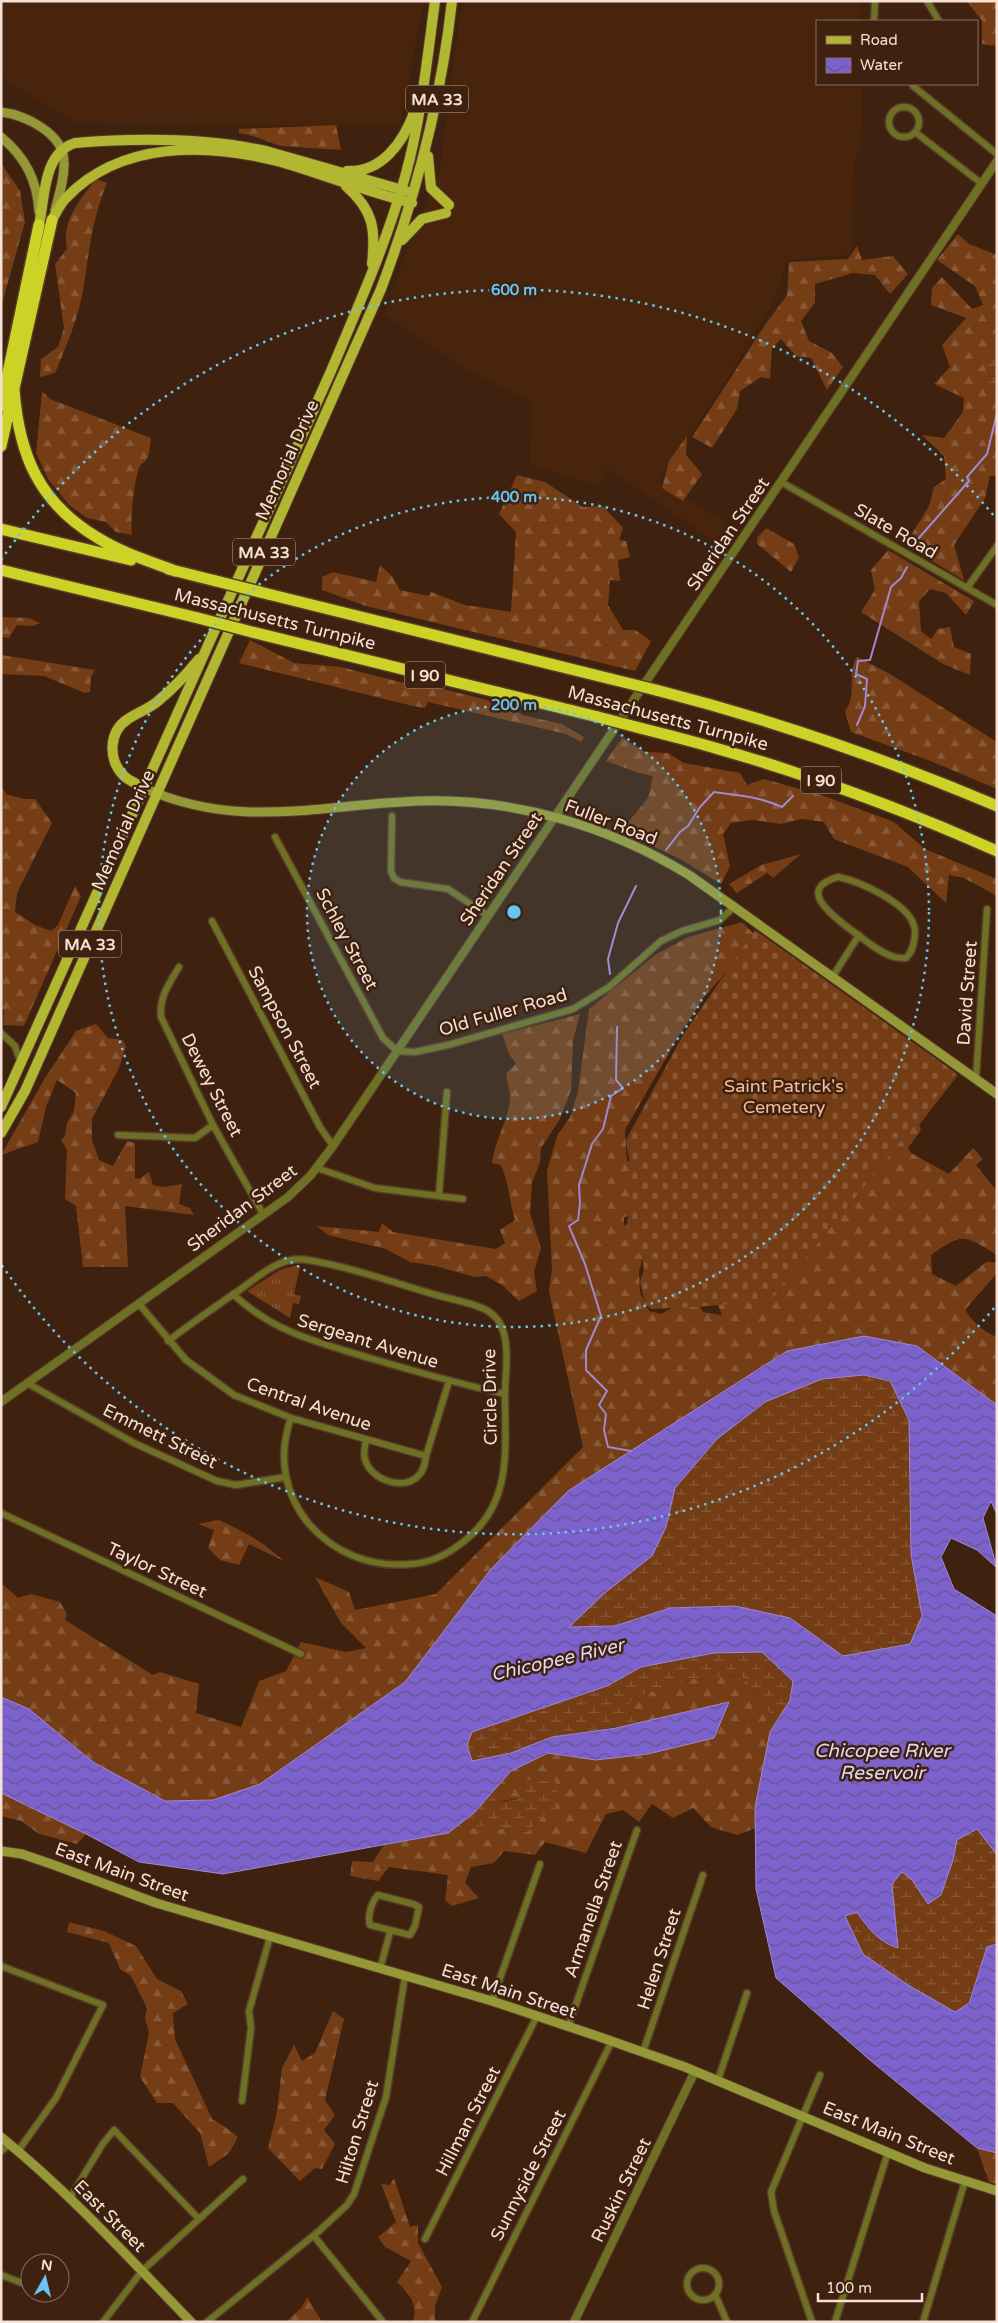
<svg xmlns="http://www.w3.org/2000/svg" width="998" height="2323" viewBox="0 0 998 2323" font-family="'Varela Round',sans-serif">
	<defs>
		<pattern id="forest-firs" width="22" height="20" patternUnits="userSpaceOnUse" patternTransform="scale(1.25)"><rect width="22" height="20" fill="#753d16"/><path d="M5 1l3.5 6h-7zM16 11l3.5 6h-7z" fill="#895937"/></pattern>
		<pattern id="wetland-marsh" width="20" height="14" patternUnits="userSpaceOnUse" patternTransform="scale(1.25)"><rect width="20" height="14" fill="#753d16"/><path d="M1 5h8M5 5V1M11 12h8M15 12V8" fill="none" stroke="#895937"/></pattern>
		<pattern id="cemetery-stones" width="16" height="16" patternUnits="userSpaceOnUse" patternTransform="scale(1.25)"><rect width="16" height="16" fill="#753d16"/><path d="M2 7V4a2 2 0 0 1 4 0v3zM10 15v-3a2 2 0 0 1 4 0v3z" fill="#895937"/></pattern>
		<pattern id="park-tufts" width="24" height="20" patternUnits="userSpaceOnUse" patternTransform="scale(1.25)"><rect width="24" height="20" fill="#753d16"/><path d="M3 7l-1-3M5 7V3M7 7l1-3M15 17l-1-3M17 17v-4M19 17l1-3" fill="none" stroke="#895937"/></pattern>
		<pattern id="water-waves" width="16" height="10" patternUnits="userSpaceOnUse" patternTransform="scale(1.25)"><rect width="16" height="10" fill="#7d62ce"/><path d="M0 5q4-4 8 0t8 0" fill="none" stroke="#66548e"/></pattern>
	</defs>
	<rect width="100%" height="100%" fill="#3e210e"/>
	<path fill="#48240c" d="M1,1H424L400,126L75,123L1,78Z
		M462,1H859L860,21H817V84H862L863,137L854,164L851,255L787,260L774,301L725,383L658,482L736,528L725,549L608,469L600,487L530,465L531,402L465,369L385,315L403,261L439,173Z"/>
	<path fill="url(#forest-firs)" d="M967,1H997V46L982,44V21Z
		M336,125L341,150L280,146L253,136L239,133V129Z
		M1,163L20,191L25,222L1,307Z
		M96,179L107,183C93,216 89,250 84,285C79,316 67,345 55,373L40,377L41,359L58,347L64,328L55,264L67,249C61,221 80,200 96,179Z
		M958,234L969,244L997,255V354L989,358L992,390L997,389V476H990L985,498L954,545L964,580L905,545L929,506L934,487L946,479L944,456L922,435L944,438L963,412L964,398L934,384L950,367L942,345L966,318L931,305L932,288L942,277L972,309L983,305L975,286L937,260Z
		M857,246L862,260L893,256L908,274L890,294L875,275L853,273L815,284V303L801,321L809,341L832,353L843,367L827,390L811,358L796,356L781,339L772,348L770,379L761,377L740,391L737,409L712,448L692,437L765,325L787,295L789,262L848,259Z
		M42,391L50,399L151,438C150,444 150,452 148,457C146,461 142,463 140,466C134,478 130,522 132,535L116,532L106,522L87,518L69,505L48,479L36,453Z
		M687,436L686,455L702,474L683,501L662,488L669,461Z
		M517,475L545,482L583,507L603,506L623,528L619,540L626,541L630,557L618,560L620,581L610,580L608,605L623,630H635L651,641L635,671L366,606L322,590V577L333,572L376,582L380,565L392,576L400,590L429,596L431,592L465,605L511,612L516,532L499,514Z
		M766,528L794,544L799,557L791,572L757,544V538Z
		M888,550L974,601L966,615L946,593L930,589L919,601L921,631L931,639L938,629L950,627L954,647L971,654L970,675L943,664L861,612L875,590L871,570Z
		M1,617L29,618L40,623L33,626L17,625L9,638L1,637Z
		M250,640L294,663L341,667L400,682L443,689L508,705L522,715L562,724L584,737L581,742L566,734L428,702L425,708L413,706L239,663Z
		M2,655L95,670L91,677L90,692L85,693L44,676L1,674Z
		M857,657L890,674L997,742V789L928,760L851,732L845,711C858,695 846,673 857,657Z
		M622,738L645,752L668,753L684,763L740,773L747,785L764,779L824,796L894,822L925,849L997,879V896L964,878L949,875L946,903L908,867L834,839L824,822L802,819L781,824L752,820L731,823L723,834L730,866L721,884L680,859L621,831L648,798L653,776L639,773L606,761Z
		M1,785L6,794L24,799H35L52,823L17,893L15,912L35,925L51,931L58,925L75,886L81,896L24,1026L3,1025L4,1011L1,1007Z
		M801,854L773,878L767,873L737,893L729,884L761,865Z
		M742,922L757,937L704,997L679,1035L625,1130L627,1161L648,1168L646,1213L624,1217V1225L651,1230L639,1271L640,1293L649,1311L661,1314L694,1295L703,1312L722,1315L712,1289L948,1071L958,1075L919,1125L921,1130L908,1148L911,1153L949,1174L973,1148L983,1159L976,1165L997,1191V1255C964,1235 963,1232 931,1255L932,1274L956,1286L986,1262H997V1273L965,1310C974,1323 982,1331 997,1337V1405L917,1346L491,1569L405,1682L260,1784L213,1800L165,1801L93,1762L29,1709L1,1697V1583L18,1598L31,1594L60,1602L67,1614L65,1620L153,1675L160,1672L199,1684L196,1713L241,1727L259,1681L286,1671L301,1642L346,1652L366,1648L341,1623L315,1577L349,1592L355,1610L436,1594L583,1447L549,1291L552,1269L547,1171L557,1136L570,1117L578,1092L589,1009L655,955L688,937Z
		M580,1014L573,1041L571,1090L560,1119L541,1148L540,1162L532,1183L530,1213L541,1248L534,1272L537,1291L519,1301L502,1285L486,1276L475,1277L435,1266L410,1262L386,1249L328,1235L317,1226L379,1232L382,1223L393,1232L496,1249L505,1243L500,1230L515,1220C509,1201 509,1183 501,1165L492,1163C494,1142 507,1123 510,1101C511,1093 507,1082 506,1073L516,1064L509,1054L502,1034Z
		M96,1024L108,1038L123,1040L126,1047L118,1070L92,1119V1140L99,1160L113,1166L127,1141L135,1143V1178L139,1179L149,1172L153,1185L163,1187L182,1184L179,1204L190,1208L194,1215L125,1206L128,1267H83L76,1206L65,1199L67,1150L61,1140L65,1136L67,1123L74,1111L76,1093L57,1080L46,1107L38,1142L1,1155L45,1078L76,1031Z
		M219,1520C244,1531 264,1543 284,1561L249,1544L239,1565L220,1560L208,1548L214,1530L198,1524Z
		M741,1676C756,1689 763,1707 777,1721L770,1732L755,1807L756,1828L737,1835L711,1827L693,1808L673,1818L652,1804L639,1822L623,1810L606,1814L586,1853L545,1842L535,1855L504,1851L494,1863L471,1867L465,1883L479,1898L452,1906L445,1900L448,1875L389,1867L378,1881L350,1876L352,1861L373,1862L384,1845L482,1826L527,1832L544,1815L556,1782L524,1780L519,1798L496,1802L491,1794L511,1771L548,1753L596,1760L648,1754L714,1738L728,1702L641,1723L625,1710L634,1697L692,1679Z
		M1,1793L86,1834L77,1844L39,1834L21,1821L1,1816Z
		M69,1922L104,1931L136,1946L157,1979L181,1991L188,2004L173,2013L175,2039L212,2119L224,2126L238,2137L229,2153L209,2167L200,2133L173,2103H157L140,2077L149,2033L145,2018L147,2008L131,1976L120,1969L109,1943L67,1932Z
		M333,2011L344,2019L325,2100L335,2115L324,2130L335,2144L322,2169L315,2168L300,2181L268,2148L277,2112L282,2068L294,2045L302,2061L315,2053Z
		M977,2148L997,2153V2184L989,2182Z
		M394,2178L410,2227L418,2225V2243L442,2287L435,2306V2322H413C418,2303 410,2295 397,2282L411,2261L385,2247L378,2237L396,2222L381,2184L390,2185Z
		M307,2297L322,2322H286L302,2307Z"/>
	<path fill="url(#wetland-marsh)" d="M997,354V389L992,390L983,385L989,358Z
		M864,1375L890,1381L909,1420L911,1554L922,1616L910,1644L843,1656L790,1618L670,1608L615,1626L568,1627L606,1592L666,1527L675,1488L717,1439L765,1402L822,1379Z
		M762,1652L793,1681L790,1700L777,1721C763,1707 756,1689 741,1676L693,1679L634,1697L625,1710L641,1723L552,1737L511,1753L472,1761L467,1745L472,1732L607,1686L641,1667L714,1653Z
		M524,1780L556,1781L557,1813L544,1815L527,1832L482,1826L448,1833L474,1813L491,1794L497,1802L518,1799Z
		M977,1829L997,1855V1944L987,1947L968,2003L955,2012L908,1985L862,1954L845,1916L857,1911L866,1927L898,1937L894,1914L892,1884L902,1872L912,1880L928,1904L941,1895L953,1860L957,1840Z"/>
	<path fill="url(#cemetery-stones)" d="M755,930L956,1073L776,1295C755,1305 677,1308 651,1309L645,1304L640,1282L644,1269L642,1256L632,1246L626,1231L633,1183L626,1140L683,1035Z"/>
	<path fill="url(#park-tufts)" d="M298,1265L300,1266L294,1294L301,1296L299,1304L293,1303L290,1318L247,1291L280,1270Z"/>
	<path fill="#753d16" d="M298,1265L300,1266L296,1284L275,1273Z"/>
	<path fill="url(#water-waves)" stroke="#a188d0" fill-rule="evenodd" d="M864,1336L917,1346L997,1405V1515L991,1501L983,1518L997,1568L977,1550L951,1538L941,1557L954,1589L997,1616V1855L977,1829L957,1840L953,1860L941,1895L928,1904L912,1880L902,1872L892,1884L898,1948C879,1942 868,1929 857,1912L845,1916L863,1954L908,1985L955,2012L969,2003L987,1947L997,1944V2153L977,2148L871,2061L776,1978L756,1889L755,1807L770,1732L790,1700L793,1681L762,1652L714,1653L641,1667L607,1686L472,1732L467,1745L472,1761L511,1753L552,1737L616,1728L729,1702L714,1738L648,1754L596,1760L548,1753L511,1771L474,1813L448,1833L223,1874L139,1862L86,1834L1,1793V1697L29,1709L93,1762L165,1801L213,1800L260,1784L405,1682L491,1569L568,1491L787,1351ZM864,1375L890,1381L909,1420L911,1554L922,1616L910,1644L843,1656L790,1618L735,1606L670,1608L615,1626L569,1627L606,1592L652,1556L666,1527L675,1488L717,1439L765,1402L822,1379Z"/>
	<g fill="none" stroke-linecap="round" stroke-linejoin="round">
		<path stroke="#a188d0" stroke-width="2" d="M917,550L920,545L918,539L969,481L967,477L987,454L997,413
			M857,725L865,706L867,679L856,674L858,661L870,660L891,587L901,578L907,567
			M666,850L680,832L688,826L700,807L714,792C740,796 757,796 782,807L793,796
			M610,974L608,959L618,923L636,886
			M617,1027L616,1080L623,1088L611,1096L603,1129L592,1144L579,1185L580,1203L578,1220L569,1226L585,1264L601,1316L586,1350V1370L607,1391L599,1405L606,1414L604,1430L608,1447L631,1451"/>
		<g stroke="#583c2a" stroke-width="9">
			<path id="minor" d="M927,1L939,21
				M874,21L875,1
				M915,84L913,86L997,154
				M889 122a15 15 0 1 1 30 0a15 15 0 1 1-30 0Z
				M915,132L981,183
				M781,482L997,605
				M967,588L997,546
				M392,816L391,871L394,878L400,882L448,889L487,915
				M275,837L383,1038L397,1051L415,1052L448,1045L573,1009L609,987L661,941L682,931L720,920L735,906
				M838,877C859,881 908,903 914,926C916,931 915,936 914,941C913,948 911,953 906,958C902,958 897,958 894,957C878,952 864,939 851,930C833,916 795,889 838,877Z
				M212,921L320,1127L333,1146
				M179,967C169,984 159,997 161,1017L213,1125L263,1214
				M833,976L859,935
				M1,1033L15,1046L21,1063
				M976,1078L987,909
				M118,1135L195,1138L213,1125
				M317,1168L375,1188L463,1199
				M439,1195L447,1092
				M233,1294C274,1333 321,1343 373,1359C417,1372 460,1384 505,1394
				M139,1304L186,1360L234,1395L291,1418L426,1456L449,1381
				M168,1341C192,1323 216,1306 241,1289C256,1278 272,1264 291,1260C296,1259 302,1259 308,1260C350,1267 392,1282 433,1294C449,1299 475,1303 488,1311C494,1315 500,1322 502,1328C510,1347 505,1375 505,1395C505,1451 513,1504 463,1542C448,1554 431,1563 411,1564C329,1572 262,1499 291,1418
				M27,1383L134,1443L217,1481L236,1485L286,1477
				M366,1440C365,1446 363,1453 365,1459C370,1480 405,1492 419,1475C424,1470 425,1463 426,1456
				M1,1513L301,1654
				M378,1895L413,1904L419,1907L415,1926L410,1935L370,1925C367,1916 372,1901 378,1895Z
				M1,1966L103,2005L56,2098L18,2151
				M380,1969L390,1932
				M492,2001L540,1864
				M568,2027L637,1830
				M643,2052L703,1875
				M718,2080L747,1993
				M242,2101L251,2028L249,2011L270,1937
				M1,2151L10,2144
				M70,2198L102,2145L114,2130L198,2218
				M314,2236L383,2322
				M425,2239L537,2016
				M687 2284a16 16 0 1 1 32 0a16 16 0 1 1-32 0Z
				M1,2275L30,2286
				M715,2294L727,2322
				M103,2322L142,2271L243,2179
				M207,2322L319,2231L347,2205L354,2194L386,2097L405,1976
				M472,2322L612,2041
				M812,2322L774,2211L771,2192L820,2075
				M835,2322L888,2152
				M923,2322L965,2181"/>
		</g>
		<g stroke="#583c2a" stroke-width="10">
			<path id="tertiary" d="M1,1402L288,1197L311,1175L333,1146L997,161
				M574,2322L695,2071"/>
		</g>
		<g stroke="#583c2a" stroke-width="11">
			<path id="secondary" d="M1,112C25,115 63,133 64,161C65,177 59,195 55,210
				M1,137C26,158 37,180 39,212
				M144,788C239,831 322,804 420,801C514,798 609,826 689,875L997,1094
				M1,1851L22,1854L54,1865L156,1903L492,2001L597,2036L685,2067L925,2168L997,2191
				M1,2137C70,2193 130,2259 191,2322"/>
		</g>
		<g stroke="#583c2a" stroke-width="12">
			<path id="primary" d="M428,156L431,188L449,205
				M347,171C382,173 403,142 414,113
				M346,186C373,210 376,228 372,264
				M52,220C56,213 60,204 66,198C121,140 209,143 281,162C325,175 367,192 412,203
				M39,225C45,197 43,153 75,143C137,138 206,138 266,151L406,191
				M402,240L422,219L446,213
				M144,788C138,784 129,781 124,776C108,760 108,732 128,719C138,712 149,709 158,701C174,688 186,675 199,659
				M1,1107L331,371C358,307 386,244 405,177C421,120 427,60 435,1
				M1,1133L25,1091L381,289C416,196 441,100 452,1"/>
		</g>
		<g stroke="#583c2a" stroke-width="14">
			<path id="motorway" d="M14,390C19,455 39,503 98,538C122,553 149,561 175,571
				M1,406L39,225
				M1,446L52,220
				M1,529L131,560
				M168,569L216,581
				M1,570L198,618
				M268,594L611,679
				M252,632L598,717
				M656,690C773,720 886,759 997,806
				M640,728C763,758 881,799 997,851"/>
		</g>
		<use href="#minor" stroke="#6e7124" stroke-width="6"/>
		<use href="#tertiary" stroke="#6e7124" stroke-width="8"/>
		<use href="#secondary" stroke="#949837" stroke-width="9"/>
		<use href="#primary" stroke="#b2b732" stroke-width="10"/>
		<use href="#motorway" stroke="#cdd326" stroke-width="11"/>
		<g stroke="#583c2a" stroke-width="14" stroke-linecap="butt">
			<path id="motorway-bridge" d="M216,581L268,594
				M198,618L252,632
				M611,679L656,690
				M598,717L640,728"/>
		</g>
		<use href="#motorway-bridge" stroke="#cdd326" stroke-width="11"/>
	</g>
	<circle cx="514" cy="912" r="207" fill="#68c4f0" fill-opacity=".12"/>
	<g fill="none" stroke="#68c4f0" stroke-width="2.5" stroke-dasharray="2.5 5">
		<circle cx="514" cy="912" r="207"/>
		<circle cx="514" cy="912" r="415"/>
		<path d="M994 1308A622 622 0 0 1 1 1264M1 560A622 622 0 0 1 994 516"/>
	</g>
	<g text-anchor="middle" stroke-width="5" stroke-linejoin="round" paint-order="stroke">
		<g fill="#3e210e" stroke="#bea799" stroke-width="1">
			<rect x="406" y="85.5" width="62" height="27" rx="4"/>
			<rect x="233" y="538.5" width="62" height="27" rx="4"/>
			<rect x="405" y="661.5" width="40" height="27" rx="4"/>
			<rect x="801" y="766.5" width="40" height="27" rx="4"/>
			<rect x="59" y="930.5" width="62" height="27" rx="4"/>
		</g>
		<g font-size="16" font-weight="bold" fill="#f5e1d5">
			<text x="437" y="105">MA 33</text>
			<text x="264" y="558">MA 33</text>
			<text x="425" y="681">I 90</text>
			<text x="821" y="786">I 90</text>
			<text x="90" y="950">MA 33</text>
		</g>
		<g font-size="18" fill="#f5e1d5" stroke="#3e210e">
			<text transform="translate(287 460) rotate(-66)" y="6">Memorial Drive</text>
			<text transform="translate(896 531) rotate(30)" y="6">Slate Road</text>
			<text transform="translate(728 534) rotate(-56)" y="6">Sheridan Street</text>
			<text transform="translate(275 619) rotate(14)" y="6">Massachusetts Turnpike</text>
			<text transform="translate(668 718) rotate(15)" y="6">Massachusetts Turnpike</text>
			<text transform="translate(611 822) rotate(21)" y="6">Fuller Road</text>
			<text transform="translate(123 830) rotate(-66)" y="6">Memorial Drive</text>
			<text transform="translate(501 869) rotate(-56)" y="6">Sheridan Street</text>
			<text transform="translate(347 939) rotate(62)" y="6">Schley Street</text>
			<text transform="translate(967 993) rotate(-86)" y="6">David Street</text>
			<text transform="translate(503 1012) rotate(-16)" y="6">Old Fuller Road</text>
			<text transform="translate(285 1027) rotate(62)" y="6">Sampson Street</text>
			<text transform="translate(212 1085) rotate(63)" y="6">Dewey Street</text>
			<text transform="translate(242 1208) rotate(-37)" y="6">Sheridan Street</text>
			<text transform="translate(368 1341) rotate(17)" y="6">Sergeant Avenue</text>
			<text transform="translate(490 1397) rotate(-91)" y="6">Circle Drive</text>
			<text transform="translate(309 1404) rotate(19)" y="6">Central Avenue</text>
			<text transform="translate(160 1436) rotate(26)" y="6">Emmett Street</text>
			<text transform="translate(157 1570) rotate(25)" y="6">Taylor Street</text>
			<text transform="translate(122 1872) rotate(20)" y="6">East Main Street</text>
			<text transform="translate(593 1909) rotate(-71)" y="6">Armanella Street</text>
			<text transform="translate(659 1959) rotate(-72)" y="6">Helen Street</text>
			<text transform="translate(509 1991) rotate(18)" y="6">East Main Street</text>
			<text transform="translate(468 2121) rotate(-63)" y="6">Hillman Street</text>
			<text transform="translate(357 2132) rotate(-73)" y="6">Hilton Street</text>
			<text transform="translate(889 2133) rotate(22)" y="6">East Main Street</text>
			<text transform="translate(528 2175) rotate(-63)" y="6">Sunnyside Street</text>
			<text transform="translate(621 2190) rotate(-64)" y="6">Ruskin Street</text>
			<text transform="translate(110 2216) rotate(45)" y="6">East Street</text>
		</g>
		<g font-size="18" fill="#f4be9e" stroke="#3e210e">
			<text x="784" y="1092">Saint Patrick's<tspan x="784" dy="21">Cemetery</tspan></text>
		</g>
		<g font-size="19" font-style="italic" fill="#dfdbf7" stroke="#3e210e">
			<text transform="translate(557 1659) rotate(-13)" y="7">Chicopee River</text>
			<text x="882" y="1757">Chicopee River<tspan x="882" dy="22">Reservoir</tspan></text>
		</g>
	</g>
	<circle cx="514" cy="912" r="8" fill="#68c4f0" stroke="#3e210e" stroke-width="2.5"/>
	<g font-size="15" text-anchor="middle" font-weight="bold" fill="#68c4f0" stroke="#3e210e" stroke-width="5" stroke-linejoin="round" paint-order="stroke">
		<text x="514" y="295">600 m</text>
		<text x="514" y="502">400 m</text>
		<text x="514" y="710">200 m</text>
	</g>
	<rect width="998" height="2323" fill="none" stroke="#f5e1d5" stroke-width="5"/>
	<rect x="816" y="20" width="162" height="65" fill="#3e210e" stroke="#876e5e"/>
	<rect x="826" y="36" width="25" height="8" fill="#b2b732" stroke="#876e5e"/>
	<text x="860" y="45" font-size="15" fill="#f5e1d5">Road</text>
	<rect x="826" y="58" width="25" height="15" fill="url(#water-waves)" stroke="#876e5e"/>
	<text x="860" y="70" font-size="15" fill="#f5e1d5">Water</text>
	<g transform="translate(45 2278) rotate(8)"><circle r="24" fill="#3e210e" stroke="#876e5e"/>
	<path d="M0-4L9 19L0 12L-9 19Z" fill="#68c4f0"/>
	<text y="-8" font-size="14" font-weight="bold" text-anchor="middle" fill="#f5e1d5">N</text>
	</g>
	<path d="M818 2293v8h104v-8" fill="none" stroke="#f5e1d5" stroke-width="2.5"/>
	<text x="826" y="2293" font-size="15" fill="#f5e1d5" stroke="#3e210e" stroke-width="4" paint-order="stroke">100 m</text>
</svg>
